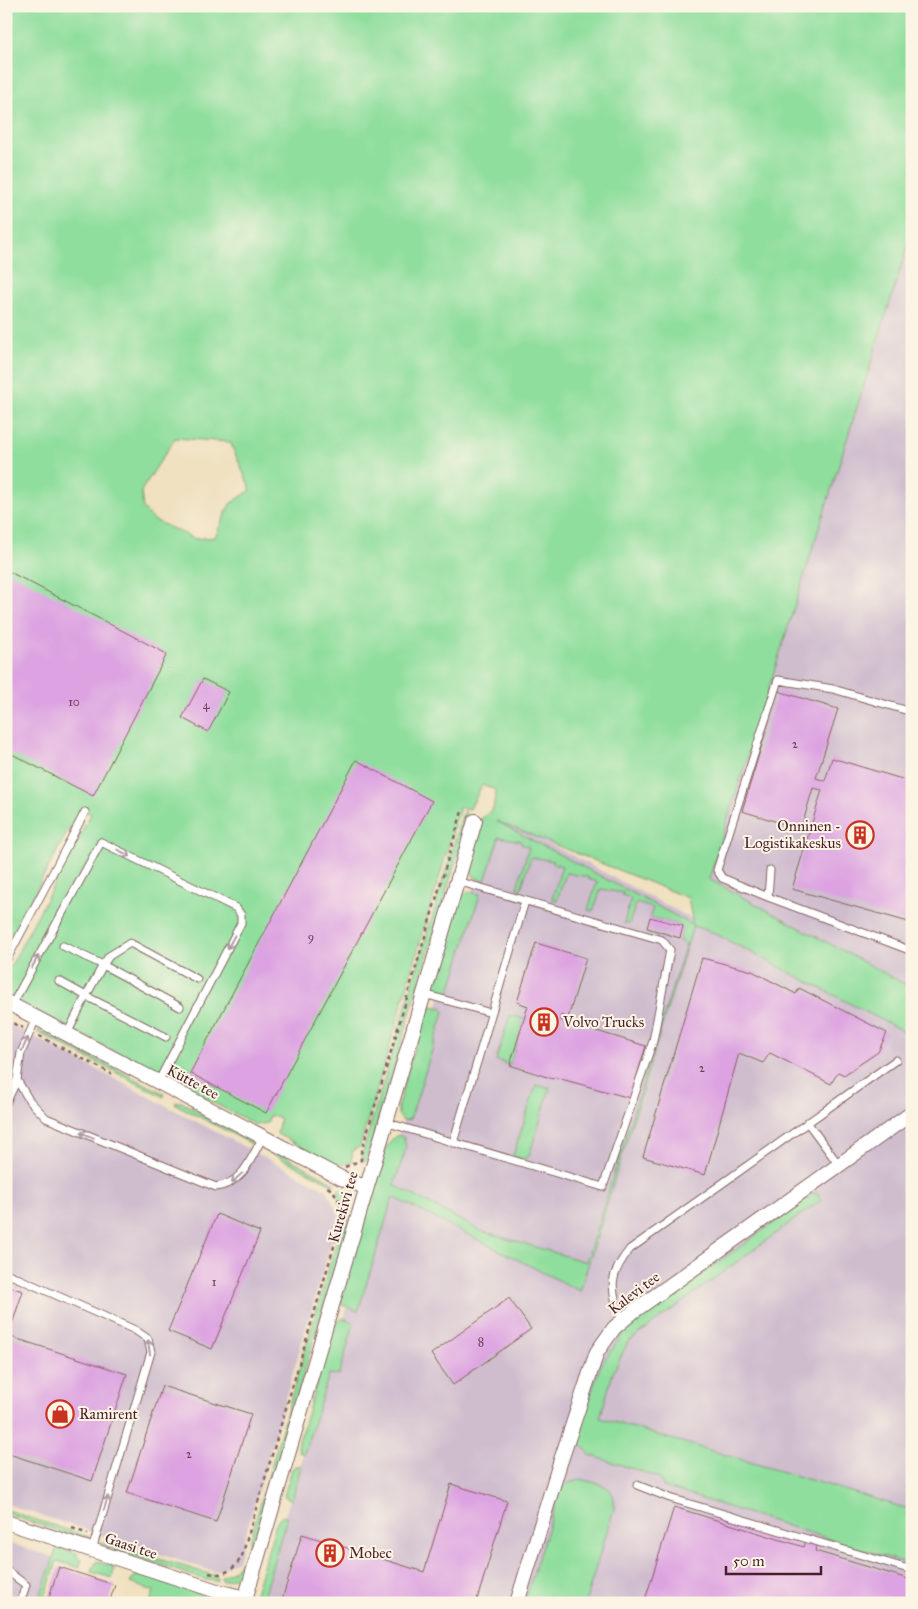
<svg xmlns="http://www.w3.org/2000/svg" width="918" height="1609" viewBox="0 0 918 1609" font-family="'IM FELL Great Primer',serif">
	<rect width="100%" height="100%" fill="#fcf5e5"/>
	<filter id="ink" filterUnits="userSpaceOnUse"><feTurbulence type="fractalNoise" baseFrequency=".02" numOctaves="2"/><feDisplacementMap in="SourceGraphic" scale="10" xChannelSelector="R" yChannelSelector="G"/><feConvolveMatrix kernelMatrix="1 2 1 2 8 2 1 2 1" color-interpolation-filters="sRGB"/></filter>
	<filter id="wash" filterUnits="userSpaceOnUse"><feTurbulence type="fractalNoise" baseFrequency=".0096" numOctaves="4" result="noise"/><feDisplacementMap in="SourceGraphic" scale="20" xChannelSelector="R" yChannelSelector="G"/><feGaussianBlur stdDeviation="1.12" result="paint"/><feColorMatrix in="noise" values="0 0 0 0 0 0 0 0 0 0 0 0 0 0 0 0 0 1.4 0 .05"/><feComposite in="paint" operator="in"/></filter>
	<g filter="url(#wash)">
		<rect width="100%" height="100%" fill="#f0e1c1"/>
		<path fill="#cfbdce" d="M912,232V1603H259L495,815L696,921Z
			M6,1022L327,1190L339,1216L238,1560L215,1572L6,1504Z
			M6,1542L53,1557L38,1603H6Z"/>
		<path fill="#8fde9d" stroke="#6c7e64" fill-rule="evenodd" d="M6,6H912V232L709,879L912,988V1046L903,1031L712,932L693,926L580,1291L393,1197L358,1311L340,1304L385,1149L394,1137L399,1135L404,1138L406,1148L394,1185L481,1231L586,1262L686,944L679,941L683,926L650,917L653,908L636,903L629,924L624,923L631,898L622,895L623,893L601,889L593,911L588,910L597,882L588,879V877L566,873L557,900L552,899L562,866L553,863V861L531,857L521,889L517,888L529,847L521,844V841L499,837L485,881L474,877L469,863L482,818L493,809L496,790L482,785L470,809L460,807L360,1147L353,1150L351,1162L339,1166L277,1134L280,1119L270,1115L267,1123L256,1125L14,999L7,993L6,975L91,814L80,808L6,947ZM175,438L230,442L251,490L230,504L215,537L195,539L154,520L143,509L141,491ZM496,821L688,898L693,925Z
			M464,809L468,820L366,1160L363,1161L362,1154Z
			M467,891L480,894L450,991L446,994L437,991L433,985L458,900Z
			M431,1006L443,1008L444,1012L412,1114L410,1119L403,1121L398,1114V1105L425,1011Z
			M510,1015L524,1019L510,1065L496,1060Z
			M39,1030L163,1093L164,1097L37,1032Z
			M536,1085L550,1088L529,1156L523,1159L513,1156Z
			M176,1102H181L249,1137L252,1144L175,1104Z
			M270,1148L334,1183V1185L265,1150Z
			M340,1188L347,1199L349,1220L249,1558L240,1575L223,1581L221,1577L234,1570L245,1557L342,1223L343,1214L338,1191Z
			M816,1192L821,1200L628,1342L613,1373L600,1418L912,1510V1565L664,1487L658,1477L590,1455L579,1441L580,1424L601,1365L626,1329Z
			M343,1318L354,1323L339,1375L329,1374L304,1454L299,1452L298,1444L334,1325Z
			M296,1466H301L292,1500L284,1496L292,1469Z
			M580,1479C600,1485 616,1483 614,1508L585,1603H524L559,1492L566,1484Z
			M6,1510L89,1537L83,1539L6,1514Z
			M283,1516L287,1517L264,1594L265,1603H252L277,1521Z
			M101,1542L216,1576L218,1579L217,1581L206,1580L103,1546Z
			M57,1547L76,1553L82,1560L79,1568L57,1561L43,1603H38Z
			M97,1561L112,1566L114,1570L112,1578L91,1572Z
			M141,1575L213,1598L212,1603H150L154,1591L130,1583L134,1577Z"/>
		<g id="blocks">
			<path fill="#dca2e1" d="M6,570L167,654L93,796L6,751Z
				M203,679L229,692L208,732L182,718Z
				M778,691L838,709L816,778L825,781L832,758L912,782V923L792,889L822,790L813,788L801,829L742,811Z
				M356,760L432,801L266,1113L190,1073Z
				M650,917L683,926L680,938L647,928Z
				M536,943L586,958L568,1018L561,1015L560,1020L646,1046L630,1098L554,1077L553,1079L510,1065L528,1006L517,1002Z
				M702,958L752,971L796,994L799,988L887,1033L878,1052L844,1075L838,1072L831,1084L770,1053L763,1063L739,1053L705,1175L643,1157Z
				M217,1214L260,1232L212,1349L168,1331Z
				M6,1286L23,1291L8,1336L127,1374L92,1481L6,1453Z
				M509,1298L531,1329L453,1385L431,1354Z
				M162,1386L251,1414L216,1522L127,1493Z
				M451,1484L507,1501L476,1603H281L302,1534L424,1572Z
				M674,1507L804,1547L806,1541L817,1544L815,1551L912,1580V1603H644Z
				M59,1567L115,1585L109,1603H47Z"/>
		</g>
	</g>
	<g filter="url(#ink)">
		<use href="#blocks" fill-opacity="0" stroke="#846360" stroke-width="1"/>
		<g fill="none" stroke-linecap="round" stroke-linejoin="round">
			<g stroke="#846360" stroke-width="9">
				<path id="service" d="M770,870L768,897L912,951
					M768,897L722,878L717,870L778,680L833,689L912,712
					M63,946L103,965L109,956L130,943L197,979
					M6,961L85,812
					M59,981L86,996L103,965L180,1007
					M424,994L491,1013
					M12,1005L101,842L236,908L241,915V923L158,1082
					M67,1034L86,996L166,1037
					M17,1080L29,1100L46,1118L216,1187C244,1183 250,1159 263,1137
					M6,1103L17,1080L21,1053L36,1018
					M385,1122L603,1187L653,1041L670,950L662,940L457,881
					M807,1122L839,1165
					M453,1143L525,901
					M6,1273L135,1330L148,1339L151,1352L92,1550
					M622,1321C611,1289 607,1277 630,1249L896,1060
					M637,1485L670,1498L912,1570
					M6,1570L26,1585L20,1603"/>
			</g>
			<g stroke="#846360" stroke-width="16">
				<path id="minor" d="M6,1002L341,1178L365,1187
					M6,1522L217,1591L246,1598
					M244,1603L475,821
					M517,1603L560,1463L597,1352L614,1328L634,1311L912,1113"/>
			</g>
			<path stroke="#846360" stroke-width="2.5" stroke-dasharray="4 4" stroke-linecap="butt" d="M6,1020L23,1028
				M39,1036L112,1074
				M345,1167L361,1160V1153L463,808
				M72,1528L88,1534
				M105,1539L128,1547
				M209,1573C224,1577 235,1569 242,1556L338,1233C341,1216 344,1196 327,1187"/>
			<use href="#service" stroke="#fff" stroke-width="7"/>
			<use href="#minor" stroke="#fff" stroke-width="14"/>
		</g>
		<defs><path id="oneway-shaft" d="M-6 0H5M1.5-3L5.5 0L1.5 3" fill="none" stroke-width="1.6" stroke-linecap="round" stroke-linejoin="round" transform="scale(1.25)"/></defs>
		<g stroke="#ae9aa0">
			<use href="#oneway-shaft" transform="translate(124 853) rotate(26)"/>
			<use href="#oneway-shaft" transform="translate(231 942) rotate(118)"/>
			<use href="#oneway-shaft" transform="translate(35 962) rotate(-61)"/>
			<use href="#oneway-shaft" transform="translate(25 1044) rotate(-65)"/>
			<use href="#oneway-shaft" transform="translate(87 1135) rotate(-158)"/>
			<use href="#oneway-shaft" transform="translate(237 1178) rotate(137)"/>
			<use href="#oneway-shaft" transform="translate(149 1347) rotate(-98)"/>
			<use href="#oneway-shaft" transform="translate(106 1503) rotate(-73)"/>
		</g>
	</g>
	<defs>
		<g id="building-ring" transform="scale(1.4375)"><circle r="9.5" fill="#fcf5e5" stroke="#c8321e" stroke-width="1.5"/><path d="M-4-6H4V6H1V3H-1V6H-4ZM-2.5-4.3h1.7v1.8h-1.7ZM.8-4.3h1.7v1.8H.8ZM-2.5-1h1.7V.8h-1.7ZM.8-1h1.7V.8H.8Z" fill="#c8321e"/></g>
		<g id="shop-ring" transform="scale(1.4375)"><circle r="9.5" fill="#fcf5e5" stroke="#c8321e" stroke-width="1.5"/><path d="M-5-2.5h2.3a2.7 3.5 0 0 1 5.4 0H5L5.5 6h-11ZM-1.5-2.5h3a1.5 2.3 0 0 0-3 0Z" fill="#c8321e"/></g>
	</defs>
	<g fill-rule="evenodd">
		<use href="#building-ring" x="860" y="835"/>
		<use href="#building-ring" x="544" y="1022"/>
		<use href="#shop-ring" x="60" y="1414"/>
		<use href="#building-ring" x="330" y="1553"/>
	</g>
	<g text-anchor="middle" stroke-width="4" stroke-linejoin="round" paint-order="stroke">
		<g font-size="12" fill="#6e4058">
			<text x="74" y="706">10</text>
			<text x="206" y="709">4</text>
			<text x="795" y="748">2</text>
			<text x="311" y="941">9</text>
			<text x="702" y="1072">2</text>
			<text x="214" y="1286">1</text>
			<text x="481" y="1346">8</text>
			<text x="189" y="1458">2</text>
		</g>
		<g font-size="15" fill="#4a1f2b" stroke="#fcf5e5" text-anchor="start">
			<text x="841" y="831" text-anchor="end">Onninen -<tspan x="841" dy="17">Logistikakeskus</tspan></text>
			<text x="563" y="1027">Volvo Trucks</text>
			<text x="79" y="1419">Ramirent</text>
			<text x="349" y="1558">Mobec</text>
		</g>
		<g font-size="15" fill="#4a1f2b" stroke="#fcf5e5">
			<text transform="translate(193 1082) rotate(28)" y="5">Kütte tee</text>
			<text transform="translate(343 1207) rotate(-74)" y="5">Kurekivi tee</text>
			<text transform="translate(634 1293) rotate(-37)" y="5">Kalevi tee</text>
			<text transform="translate(131 1546) rotate(18)" y="5">Gaasi tee</text>
		</g>
	</g>
	<rect width="918" height="1609" fill="none" stroke="#fcf5e5" stroke-width="25"/>
	<path d="M726 1566v8h95v-8" fill="none" stroke="#4a1f2b" stroke-width="2.5"/>
	<text x="733" y="1566" font-size="15" fill="#4a1f2b" stroke="#fcf5e5" stroke-width="4" paint-order="stroke">50 m</text>
</svg>
